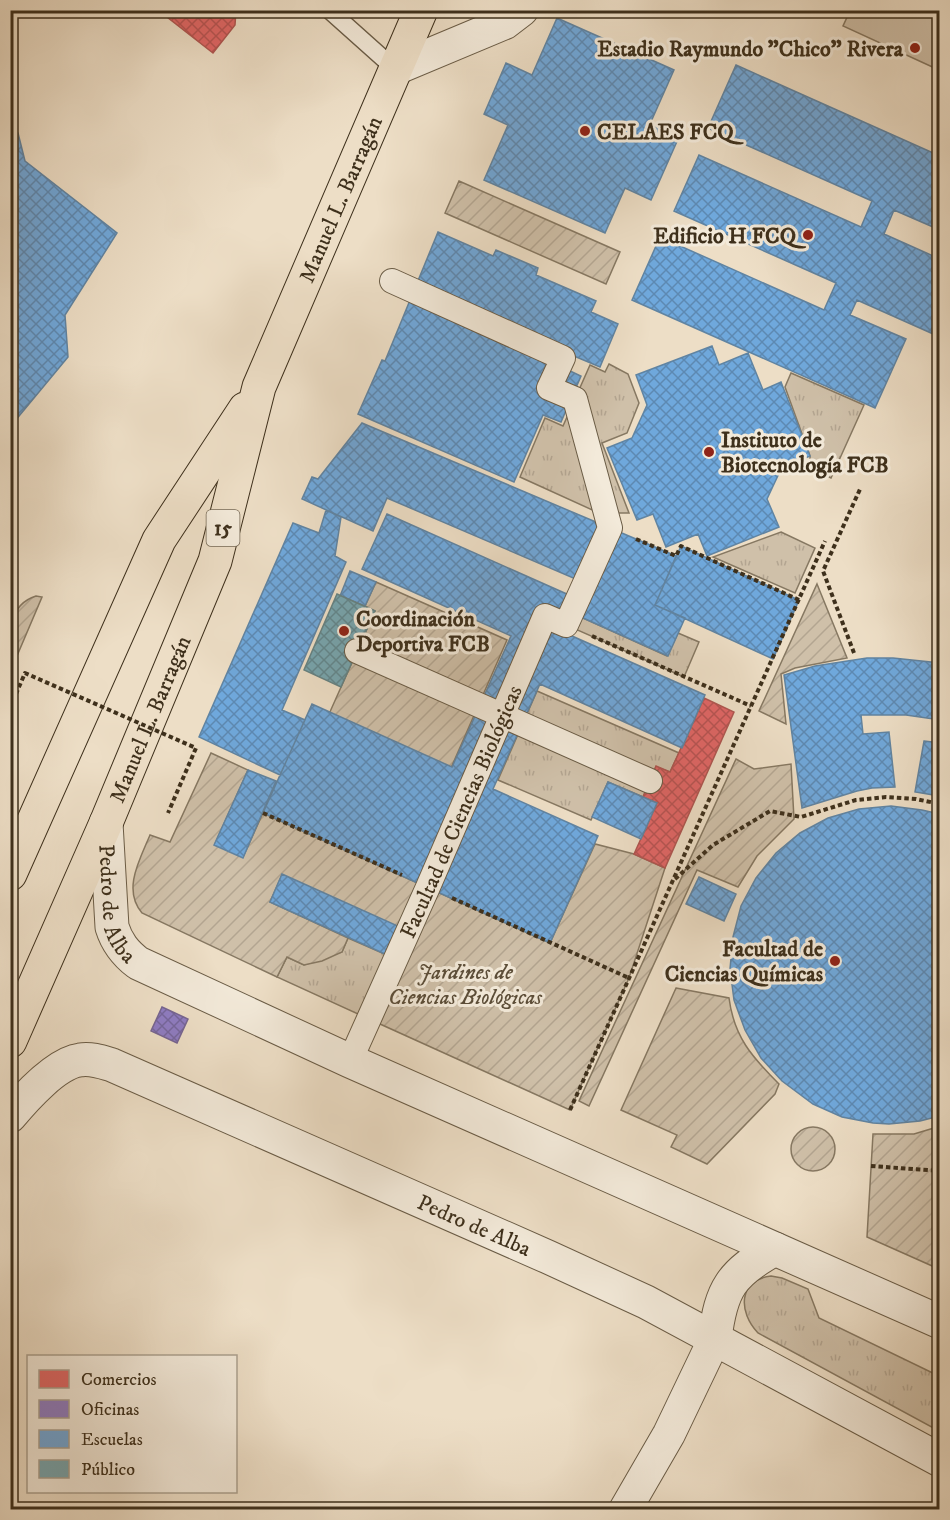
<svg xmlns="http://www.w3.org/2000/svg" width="950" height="1520" viewBox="0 0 950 1520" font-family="'IM FELL DW Pica',serif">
	<defs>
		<pattern id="grass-tufts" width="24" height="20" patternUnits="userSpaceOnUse" patternTransform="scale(1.5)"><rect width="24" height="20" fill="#cfc0a9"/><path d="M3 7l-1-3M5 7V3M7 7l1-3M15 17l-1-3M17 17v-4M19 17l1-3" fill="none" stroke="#b3a591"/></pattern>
		<pattern id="garden-furrows" width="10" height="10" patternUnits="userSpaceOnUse" patternTransform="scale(1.5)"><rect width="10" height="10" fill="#cfc0a9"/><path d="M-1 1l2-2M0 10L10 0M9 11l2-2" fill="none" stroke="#b3a591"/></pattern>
		<pattern id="shops-cross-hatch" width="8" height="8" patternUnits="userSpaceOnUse" patternTransform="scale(1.5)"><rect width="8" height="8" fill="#e06666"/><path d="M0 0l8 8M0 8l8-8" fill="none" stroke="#b75453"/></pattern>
		<pattern id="offices-cross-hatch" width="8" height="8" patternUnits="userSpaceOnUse" patternTransform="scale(1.5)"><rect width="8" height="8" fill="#8e7cc3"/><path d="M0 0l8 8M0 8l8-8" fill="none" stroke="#75669e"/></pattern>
		<pattern id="schools-cross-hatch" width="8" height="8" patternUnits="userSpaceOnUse" patternTransform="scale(1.5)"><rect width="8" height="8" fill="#6fa8dc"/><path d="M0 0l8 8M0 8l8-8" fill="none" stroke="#5d89b2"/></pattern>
		<pattern id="public-cross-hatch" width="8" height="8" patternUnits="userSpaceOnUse" patternTransform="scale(1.5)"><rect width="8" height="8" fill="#76a5af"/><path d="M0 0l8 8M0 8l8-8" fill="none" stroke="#62878e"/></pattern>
	</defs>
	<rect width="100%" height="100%" fill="#eddec6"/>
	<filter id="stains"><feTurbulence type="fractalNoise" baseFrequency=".00333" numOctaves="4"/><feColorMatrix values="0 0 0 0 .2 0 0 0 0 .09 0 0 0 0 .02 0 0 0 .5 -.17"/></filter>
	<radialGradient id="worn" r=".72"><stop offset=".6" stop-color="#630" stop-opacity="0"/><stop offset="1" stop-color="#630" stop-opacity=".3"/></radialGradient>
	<path fill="url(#grass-tufts)" stroke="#867862" stroke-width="1.5" d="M609,364L628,374L639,403L627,433L602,443L629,513H599L520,477L545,418L563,426L590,365L605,372Z
		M791,373L864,405L831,478L810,468V456L785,387Z
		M781,532L815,548L795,593L713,557Z
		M572,613L667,656L678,633L699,642L684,677L566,625Z
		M537,691L679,753L670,772L656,767L643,797L608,782L591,820L498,780Z
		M348,938L396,959L369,1019L277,977L287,957L304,965L342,952Z
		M771,1276L782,1278L808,1289L819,1318L939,1376V1431L758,1333C738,1312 738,1280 771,1276Z"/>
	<path fill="url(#garden-furrows)" stroke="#867862" stroke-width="1.5" d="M459,181L620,252L606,284L445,213Z
		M376,582L507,640L451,768L329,714L375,611L365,606Z
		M817,584L847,658L795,668L781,674L786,724L759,711Z
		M36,596L42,597L11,670C10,642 4,606 36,596Z
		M211,753L248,770L215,844L243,857L263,813L550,943L595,844L634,854L665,868L629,978L570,1110L369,1019L408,932L282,875L270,902L348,938L342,952L322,961L304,965L287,957L277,977L142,913C122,890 140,859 150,835L170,842Z
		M736,759L754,769L791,764L794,819L757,856L738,887L697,870L589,1106L579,1101Z
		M676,988L729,998C734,1037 752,1057 779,1084L775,1094L707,1164L671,1147L677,1135L621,1110Z
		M791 1149a22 22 0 1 1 44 0a22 22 0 1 1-44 0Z
		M934,1128L940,1148L939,1269L867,1237L873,1134H914Z"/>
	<path fill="#cfc0a9" stroke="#867862" stroke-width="1.5" d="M850,11H939V70L843,26Z"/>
	<path fill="url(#shops-cross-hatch)" stroke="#af5650" stroke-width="1.5" d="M158,10H236L235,25L213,53Z
		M704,698L734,712L665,868L634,854L657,803L643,797L656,766L670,772Z
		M940,1116V1134L935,1117Z"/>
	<path fill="url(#offices-cross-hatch)" stroke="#766591" stroke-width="1.5" d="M162,1007L188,1019L177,1043L151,1031Z"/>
	<path fill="url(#schools-cross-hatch)" stroke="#6084a2" stroke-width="1.5" d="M557,18L674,70L650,124L679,137L651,200L625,188L605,233L484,180L508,125L484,114L506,63L532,75Z
		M736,65L940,156V230L894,210L884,234L940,259V337L857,300L850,315L906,339L875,408L632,300L660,237L824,310L836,283L674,211L699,155L861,227L872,201L708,128Z
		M10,128L18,133L25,161L117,233L65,315L68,357L10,427Z
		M438,232L493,256L496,250L538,268L536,275L596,301L591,312L618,324L600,367L574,356L568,370L581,376L561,422L543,415L514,482L358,414L382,360L385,361Z
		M712,346L719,365L748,353L763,390L781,382L810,456L782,467L767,499L779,527L707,556L698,534L666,547L653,514L637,520L607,448L632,438L647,405L636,375Z
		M362,423L610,528L585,583L387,498L373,531L302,499L312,477L318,479Z
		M326,510L341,517L335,556L346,562L282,710L305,720L280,775L199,737L293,523L319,533Z
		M387,514L578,599L563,632L705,695L682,748L540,684L493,789L598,836L550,943L263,813L312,704L452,767L511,636L362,569Z
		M610,528L676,556L655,605L685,618L668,656L572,613Z
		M681,546L799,600L773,659L655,605Z
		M350,571L376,582L365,606L340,596Z
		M867,658H893L940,663V720L906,715H861L863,734L889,732L895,787L872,788L857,791L802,808L784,675L815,666Z
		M924,741L940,743V796L915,792Z
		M248,770L276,781L243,858L214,845Z
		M608,782L657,803L641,839L592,817Z
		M891,806L922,810L940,814V1116L920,1121L889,1124L873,1123L842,1117L813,1104L782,1081L761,1058L745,1030L734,1000L730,969L733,937L741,906L756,878L776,853L800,833L828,818L859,809Z
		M282,874L409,931L396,959L270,902Z
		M699,877L736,894L724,921L686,904Z"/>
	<path fill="url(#public-cross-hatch)" stroke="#658283" stroke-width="1.5" d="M337,594L375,611L341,687L304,670Z"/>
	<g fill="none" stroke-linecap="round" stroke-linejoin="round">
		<g stroke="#6a5c46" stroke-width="19">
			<path id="service" d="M329,10L395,69"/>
		</g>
		<g stroke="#6a5c46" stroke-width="26">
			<g id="pedestrian">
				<path d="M357,651L650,781"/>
				<path id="s1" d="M350,1061L428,887L545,616L566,625L610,528L575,399L549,388L563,358L392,281"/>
			</g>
		</g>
		<g stroke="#6a5c46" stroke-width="34">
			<path id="minor" d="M395,69L505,23L522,10
				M625,1510L669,1434L715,1338"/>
		</g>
		<g stroke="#6a5c46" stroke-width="35">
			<g id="tertiary">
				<path id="s2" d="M106,823L112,927C117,943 125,953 138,963L350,1061L940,1322"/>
				<path id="s3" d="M10,1116C25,1098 56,1063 80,1060C91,1058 102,1062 112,1065L548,1257L646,1302L940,1460"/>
				<path d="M715,1338C721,1289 731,1273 775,1249"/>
			</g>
		</g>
		<g stroke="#3e301c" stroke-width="35">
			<g id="trunk">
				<path d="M10,874L159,540L245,409"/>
				<path id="s4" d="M10,1041L106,823L215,561L259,387L421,10"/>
			</g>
		</g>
		<path stroke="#3e301c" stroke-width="4" stroke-dasharray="4.5 3" stroke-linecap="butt" d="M636,539L676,556L681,546L799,600
			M592,636L751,706
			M854,653L823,571L861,487
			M263,813L402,875
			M675,879L713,845L770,811L801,817L856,800L886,797L916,799L940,804
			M452,898L629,978
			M570,1110L825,541
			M871,1166L940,1171"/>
		<use href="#service" stroke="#f3eada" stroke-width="16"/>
		<use href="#pedestrian" stroke="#f3eada" stroke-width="24"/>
		<use href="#minor" stroke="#f3eada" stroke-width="32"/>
		<use href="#tertiary" stroke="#f3eada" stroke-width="33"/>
		<use href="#trunk" stroke="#eddec6" stroke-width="33"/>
		<path stroke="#3e301c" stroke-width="4" stroke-dasharray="4.5 3" stroke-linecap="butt" d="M10,708L25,673L196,748L168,813"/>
	</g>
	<g fill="#8f2418" stroke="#f3eada" stroke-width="2">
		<circle cx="915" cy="48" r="6"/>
		<circle cx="585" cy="131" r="6"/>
		<circle cx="808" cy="235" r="6"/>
		<circle cx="709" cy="452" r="6"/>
		<circle cx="344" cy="631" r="6"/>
		<circle cx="835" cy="961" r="6"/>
	</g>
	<g text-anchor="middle" stroke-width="6" stroke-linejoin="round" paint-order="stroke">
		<rect fill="#f3eada" stroke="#746855" stroke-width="1.5" x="206.5" y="510" width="33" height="36" rx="4.5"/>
		<g font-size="21" font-weight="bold" fill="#3e301c">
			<text x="223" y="535">15</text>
		</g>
		<g font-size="22" font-weight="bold" fill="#3e301c" stroke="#f3eada" text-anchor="end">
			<text x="903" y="56">Estadio Raymundo "Chico" Rivera</text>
			<text x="597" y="139" text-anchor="start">CELAES FCQ</text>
			<text x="796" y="243">Edificio H FCQ</text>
			<text x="721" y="447" text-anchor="start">Instituto de<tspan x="721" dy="25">Biotecnología FCB</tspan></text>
			<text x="356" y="626" text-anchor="start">Coordinación<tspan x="356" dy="25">Deportiva FCB</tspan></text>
			<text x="823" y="956">Facultad de<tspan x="823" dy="25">Ciencias Químicas</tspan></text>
		</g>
		<g font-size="22" fill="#3e301c" stroke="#f3eada">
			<text dy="8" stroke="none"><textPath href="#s4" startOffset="906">Manuel L. Barragán</textPath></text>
			<text dy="8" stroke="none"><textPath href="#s4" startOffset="351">Manuel L. Barragán</textPath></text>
			<text dy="8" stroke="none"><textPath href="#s1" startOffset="273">Facultad de Ciencias Biológicas</textPath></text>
			<text dy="8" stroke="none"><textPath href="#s2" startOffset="82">Pedro de Alba</textPath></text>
			<text dy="8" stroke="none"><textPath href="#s3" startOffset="520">Pedro de Alba</textPath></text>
		</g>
		<g font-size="22" font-style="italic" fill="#5b4d38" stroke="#f3eada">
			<text x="465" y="979">Jardines de<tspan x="465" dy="25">Ciencias Biológicas</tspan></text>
		</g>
	</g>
	<rect width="950" height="1520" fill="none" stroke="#eddec6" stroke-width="36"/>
	<rect x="12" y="12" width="926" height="1496" fill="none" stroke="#3e301c" stroke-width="3"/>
	<rect x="18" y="18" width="914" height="1484" fill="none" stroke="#3e301c" stroke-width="1.5"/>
	<rect x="27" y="1355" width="210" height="138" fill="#f3eada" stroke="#aba08e" stroke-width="1.5"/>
	<rect x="39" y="1370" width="30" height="18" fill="#e06666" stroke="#aba08e" stroke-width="1.5"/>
	<text x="81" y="1385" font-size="18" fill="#3e301c">Comercios</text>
	<rect x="39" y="1400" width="30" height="18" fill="#8e7cc3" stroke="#aba08e" stroke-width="1.5"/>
	<text x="81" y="1415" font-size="18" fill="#3e301c">Oficinas</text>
	<rect x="39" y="1430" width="30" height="18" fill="#6fa8dc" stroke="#aba08e" stroke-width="1.5"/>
	<text x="81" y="1445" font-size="18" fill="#3e301c">Escuelas</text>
	<rect x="39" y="1460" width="30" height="18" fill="#76a5af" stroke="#aba08e" stroke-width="1.5"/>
	<text x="81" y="1475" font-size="18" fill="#3e301c">Público</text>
	<rect width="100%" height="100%" filter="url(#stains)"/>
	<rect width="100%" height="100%" fill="url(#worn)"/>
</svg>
